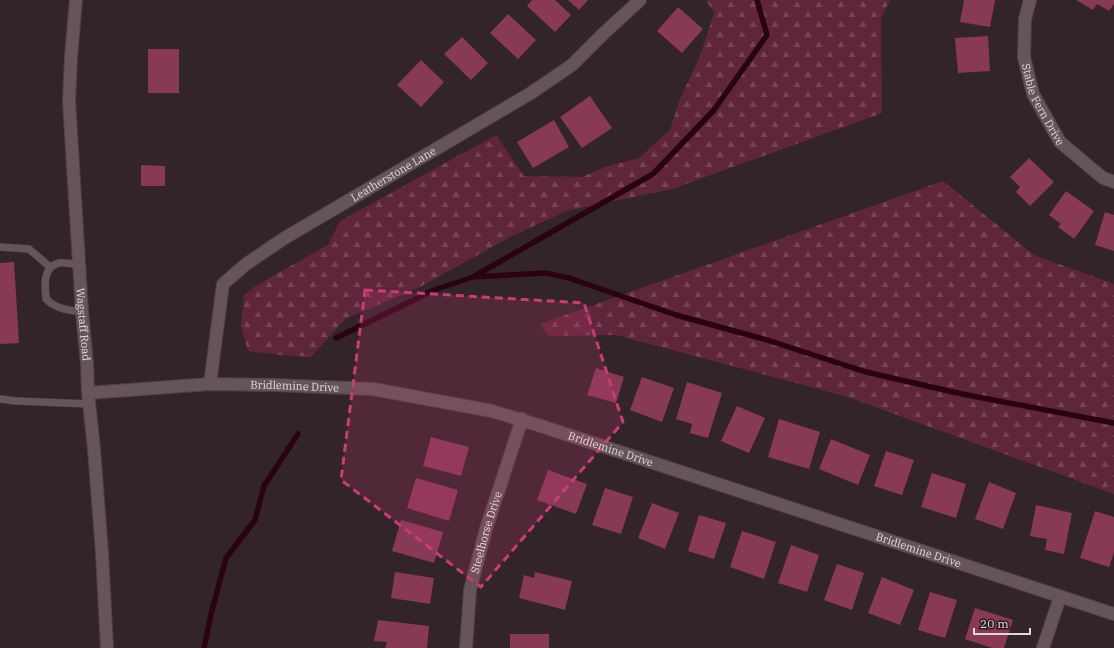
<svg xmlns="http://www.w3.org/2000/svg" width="1114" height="648" viewBox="0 0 1114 648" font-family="'IBM Plex Serif',serif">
	<defs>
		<pattern id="forest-firs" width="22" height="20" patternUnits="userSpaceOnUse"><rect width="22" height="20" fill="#5f253a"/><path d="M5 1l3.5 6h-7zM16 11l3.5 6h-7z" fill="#764456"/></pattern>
	</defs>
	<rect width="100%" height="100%" fill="#332429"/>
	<path fill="url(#forest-firs)" d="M706,0H890L881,19L882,113L672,189L567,211L512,236L420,287L345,319L311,357L280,355L248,351L241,326L244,295L257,285L328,245L340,221L496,135L524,176L582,177L605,167L639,158L670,130L680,99L700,56L714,13Z
		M943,181L1034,255L1114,284V494L845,396L616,335L549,336L540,324Z"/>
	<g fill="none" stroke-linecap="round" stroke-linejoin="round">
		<path stroke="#290312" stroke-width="5.5" d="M473,277L546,273L569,278L676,315L767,340L866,372L962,394L1114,423
			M336,338L434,290L473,277L653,174L714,110L767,35L757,0
			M204,648L211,614L226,558L255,520L264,486L298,434"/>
	</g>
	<path fill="#873955" d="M532,0H555L571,15L555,32L527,6Z
		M568,0H588L579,10Z
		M964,0H995L990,27L960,22Z
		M1076,0H1114V4L1109,11L1097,4L1093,10Z
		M678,7L703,29L682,53L657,31Z
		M508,14L536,40L518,59L490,33Z
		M988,36L990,71L958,73L955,38Z
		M462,37L488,63L471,80L444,54Z
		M148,49H179V93H148Z
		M421,60L444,82L421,107L397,85Z
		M590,96L612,128L582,148L560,117Z
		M554,120L569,147L533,168L517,142Z
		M1029,158L1054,182L1030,206L1016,192L1020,187L1010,177Z
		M141,165L165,166V186H141Z
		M1066,191L1094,211L1074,239L1058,227L1061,224L1049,215Z
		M1105,212L1114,215V251L1095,245Z
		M14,262L19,343L0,344V263Z
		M596,368L624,377L616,403L587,395Z
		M642,377L674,388L662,422L630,410Z
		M687,382L722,393L708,438L690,433L692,424L676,419Z
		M737,406L765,418L749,453L721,441Z
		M779,419L820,432L809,469L768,457Z
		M431,437L469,447L461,476L423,466Z
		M831,439L870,455L858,485L819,469Z
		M886,451L914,460L902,495L874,486Z
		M548,470L587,484L576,514L537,500Z
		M932,473L966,484L956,518L921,507Z
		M416,478L458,490L449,521L407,508Z
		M989,482L1016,493L1003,529L975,519Z
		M605,488L633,497L621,534L592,525Z
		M652,503L679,513L665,549L638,538Z
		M1036,505L1072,513L1064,554L1045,550L1047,539L1030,536Z
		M1095,511L1114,517V552L1109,567L1080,558Z
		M699,515L726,523L714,559L688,551Z
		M401,520L443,532L434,563L392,551Z
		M742,531L776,542L764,579L730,567Z
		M791,545L819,555L807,592L778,583Z
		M837,564L864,573L852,610L824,600Z
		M395,572L434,578L430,604L391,598Z
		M535,572L572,581L565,610L519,598L524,575L534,578Z
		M882,577L914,590L900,625L868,613Z
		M930,592L957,600L945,638L918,630Z
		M975,608L1013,620L1004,648H992L965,639Z
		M378,620L429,626L427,648H385L387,642L374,641Z
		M510,634H549V648H510Z"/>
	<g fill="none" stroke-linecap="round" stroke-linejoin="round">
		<g stroke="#4f4245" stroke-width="8">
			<path id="lane" d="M0,247L29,249L50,267
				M78,265C73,264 64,262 59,263C42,267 45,286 46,299C56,309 68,310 82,312
				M0,399L16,401L90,404"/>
		</g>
		<g stroke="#4f4245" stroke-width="14">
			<g id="street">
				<path id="s1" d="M76,0L71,57L69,101L82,312L87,363L88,393L94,449L102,553L107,648"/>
				<path id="s2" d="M1030,0L1025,19L1024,57L1033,94L1060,142L1103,178L1114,182"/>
				<path id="s3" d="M210,384L223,284L245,265L283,239L531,93L572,65L603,34L640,0"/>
				<path id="s4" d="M88,393L210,384L274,385L373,389L492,411L544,427L1114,614"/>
				<path id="s5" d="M466,648L470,590L486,529L522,419"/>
				<path d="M1043,648L1060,597"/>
			</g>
		</g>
		<use href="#lane" stroke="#655459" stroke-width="7"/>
		<use href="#street" stroke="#655459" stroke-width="12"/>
	</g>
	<path fill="#c83e74" fill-opacity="0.2" stroke="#c83e74" stroke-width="3" stroke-dasharray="8 5" stroke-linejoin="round" d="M365,290L584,303L623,422L481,587L341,480Z"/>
	<g text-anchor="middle" stroke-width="3.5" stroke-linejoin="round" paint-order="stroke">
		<g font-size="11" fill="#e2d8da" stroke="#291b1f">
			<text dy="4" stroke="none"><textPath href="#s2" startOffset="109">Stable Fern Drive</textPath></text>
			<text dy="4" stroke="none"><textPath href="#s3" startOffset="304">Leatherstone Lane</textPath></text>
			<text dy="4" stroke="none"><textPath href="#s1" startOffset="325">Wagstaff Road</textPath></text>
			<text dy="4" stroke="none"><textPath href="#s4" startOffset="207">Bridlemine Drive</textPath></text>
			<text dy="4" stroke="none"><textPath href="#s4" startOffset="531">Bridlemine Drive</textPath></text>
			<text dy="4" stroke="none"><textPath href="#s5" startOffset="118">Steelhorse Drive</textPath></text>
			<text dy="4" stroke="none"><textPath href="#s4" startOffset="855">Bridlemine Drive</textPath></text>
		</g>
	</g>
	<path d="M974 628v6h56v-6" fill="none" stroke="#e2d8da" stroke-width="2"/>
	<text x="980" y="628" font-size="12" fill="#e2d8da" stroke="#291b1f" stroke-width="3" paint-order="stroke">20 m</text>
</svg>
